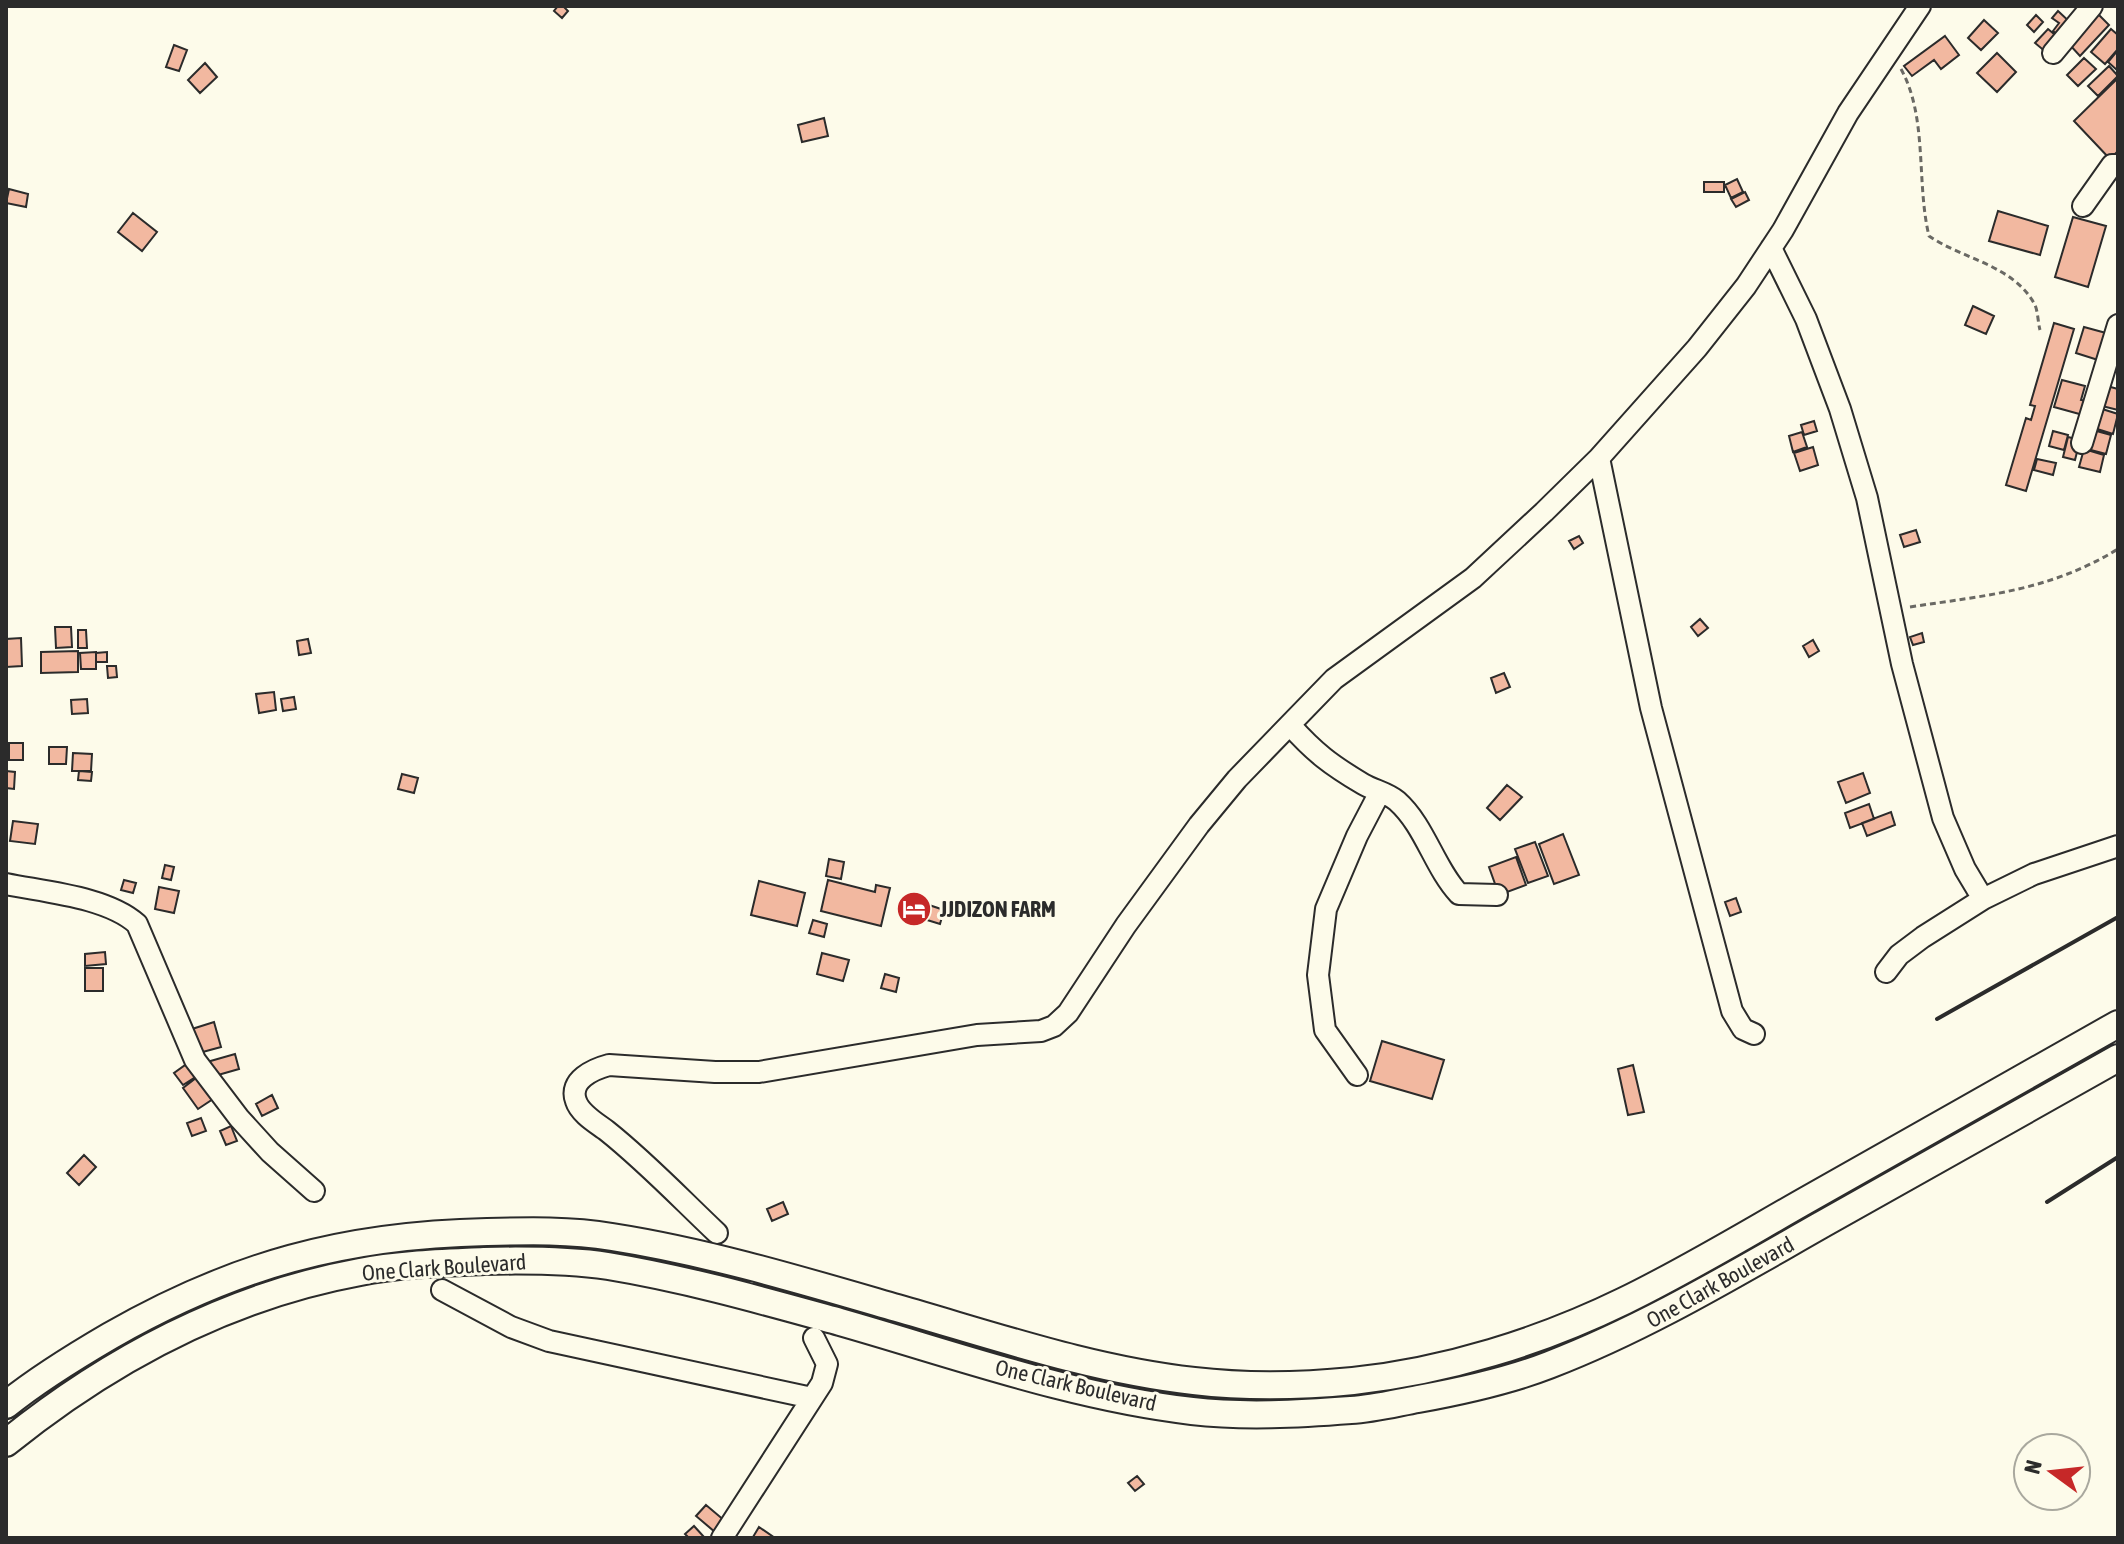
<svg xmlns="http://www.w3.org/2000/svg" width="2124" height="1544" viewBox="0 0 2124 1544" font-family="'Asap Condensed',sans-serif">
	<rect width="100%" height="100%" fill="#fdfbea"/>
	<path fill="#f2b8a0" stroke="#2b2b2b" stroke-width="2" d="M558,6H563L568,11L562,18L554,11Z
		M2058,11L2072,24L2061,38L2053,31L2059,23L2052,18Z
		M2098,14L2109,25L2080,56L2069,44Z
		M2036,15L2043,22L2034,32L2027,25Z
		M1984,20L1998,33L1981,50L1968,38Z
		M2048,29L2060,39L2047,53L2035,43Z
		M2111,29L2118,35V49L2105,64L2091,52Z
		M1945,36L1959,55L1941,69L1934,60L1912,76L1904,66Z
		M174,45L187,50L179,71L166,67Z
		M2118,50V71L2108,62Z
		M1997,53L2016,72L1997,92L1977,73Z
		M2084,58L2096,69L2078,86L2067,75Z
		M205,63L217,77L200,93L188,80Z
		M2109,66L2118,76L2098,96L2088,86Z
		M2118,78V151L2110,159L2074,121Z
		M824,118L828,136L802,142L798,125Z
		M1737,179L1743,192L1731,198L1725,185Z
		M1704,182H1724V192H1704Z
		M9,189L28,194L26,207L6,203Z
		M1745,192L1749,200L1736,207L1731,199Z
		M1998,211L2048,226L2040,255L1989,241Z
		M133,213L157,232L142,251L118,232Z
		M2073,217L2106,226L2088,287L2055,277Z
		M1973,306L1994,316L1986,334L1965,325Z
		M2054,323L2074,329L2026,491L2006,485L2026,418L2031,420L2035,406L2030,405Z
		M2084,327L2106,333L2098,360L2076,353Z
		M2062,380L2085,386L2081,400L2087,401L2083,415L2054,407Z
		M2107,386L2118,389V410L2102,406Z
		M2099,408L2118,414L2113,434L2094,428Z
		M1814,421L1817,431L1804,435L1801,425Z
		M2093,430L2111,435L2106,454L2087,449Z
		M2053,431L2068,435L2064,450L2049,446Z
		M1802,432L1807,447L1793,452L1789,436Z
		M2068,437L2080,440L2075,460L2063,457Z
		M1813,447L1818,465L1800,471L1794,453Z
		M2084,449L2104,455L2100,472L2079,467Z
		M2037,459L2056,463L2053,475L2034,470Z
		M1916,530L1920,542L1904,547L1900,535Z
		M1579,536L1583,543L1574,549L1569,541Z
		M1700,619L1708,628L1698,636L1691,627Z
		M55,627H71L72,647L56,648Z
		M78,630H86L87,648H78Z
		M1922,633L1924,642L1913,645L1910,637Z
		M21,638L22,666L6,667V639Z
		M308,639L311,653L299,655L297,641Z
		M1813,640L1819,651L1809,657L1803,646Z
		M78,651V672L41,673V652Z
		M96,652V669H81L80,653Z
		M107,652V662H96V653Z
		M107,666H116L117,677L108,678Z
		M1504,673L1510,687L1496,693L1491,678Z
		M274,692L276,710L259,713L256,694Z
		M294,697L296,709L283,711L281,699Z
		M87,699L88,713L72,714L71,700Z
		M9,743H23V760H9Z
		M49,747H67L66,764H49Z
		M73,753L92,754L91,771H72Z
		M6,771L15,772L14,789L6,788Z
		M79,771L92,772L91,781L78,780Z
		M1863,773L1870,793L1846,803L1838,782Z
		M402,774L418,778L414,793L398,789Z
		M1507,785L1522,797L1500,820L1487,808Z
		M1869,804L1874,819L1850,828L1845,813Z
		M1891,812L1895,825L1867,836L1862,823Z
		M13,821L38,824L35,844L10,841Z
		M1563,834L1579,875L1554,884L1539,844Z
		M1535,842L1548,876L1528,883L1515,849Z
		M1516,857L1526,885L1499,895L1489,867Z
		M829,859L844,862L841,879L826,876Z
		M165,865L174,867L171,880L162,878Z
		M124,880L136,883L133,893L121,890Z
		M828,880L875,892L876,885L890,888L881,926L821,911Z
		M759,881L805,893L797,926L751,915Z
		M159,887L179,891L174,913L155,909Z
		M1736,898L1741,912L1730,916L1725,902Z
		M929,905L944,910L940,924L924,919Z
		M813,920L827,924L824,937L809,933Z
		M105,952L106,964L85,966V954Z
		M822,953L849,960L843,981L817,974Z
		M85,968H103V991H85Z
		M885,974L899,978L896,992L881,988Z
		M214,1022L221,1047L199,1053L192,1029Z
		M1382,1041L1444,1060L1432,1099L1370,1081Z
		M235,1054L239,1069L211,1077L207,1062Z
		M188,1063L197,1076L183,1085L174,1073Z
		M1633,1065L1644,1112L1628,1115L1618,1069Z
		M196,1078L213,1099L198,1109L183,1088Z
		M272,1095L278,1108L262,1116L256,1104Z
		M201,1118L206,1131L192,1136L187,1123Z
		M231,1126L237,1141L226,1145L220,1131Z
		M84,1155L96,1167L79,1185L67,1173Z
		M783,1202L788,1214L772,1221L767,1209Z
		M1137,1476L1144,1484L1135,1491L1128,1483Z
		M706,1505L725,1521L715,1532L696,1516Z
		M694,1526L704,1537L703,1538H689L685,1534Z
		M759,1527L775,1538H755L753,1537Z"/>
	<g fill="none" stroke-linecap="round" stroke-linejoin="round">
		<g stroke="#2b2b2b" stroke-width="24">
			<path id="minor" d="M2053,53L2092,6
				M2083,206L2112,165H2118
				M1771,248L1806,319L1840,409L1867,498L1902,664L1943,818L1965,869L1983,899
				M2082,443L2118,325
				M1599,458L1651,708L1732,1011L1743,1029L1754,1034
				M1290,725C1315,753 1331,765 1363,784C1373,790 1388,793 1397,801C1425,826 1434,867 1459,894L1497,895
				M6,884C45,892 107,897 137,924L195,1060L239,1118L270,1152L314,1191
				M1886,972L1899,955L1923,937L1983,899L2034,874L2118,846
				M1357,1075L1325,1030L1318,975L1326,909L1357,836L1380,792
				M717,1233C681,1199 646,1162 607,1131C598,1124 580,1114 576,1101C568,1080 594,1069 609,1065L715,1072H759L977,1035L1041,1031L1054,1026L1068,1013L1126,925L1199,825L1237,779L1334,679L1473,578L1544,512L1599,458L1697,348L1746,286L1783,230L1848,113L1920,6
				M442,1290L511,1327L549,1341L812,1398
				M722,1538L822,1383L827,1364L814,1338"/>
		</g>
		<g stroke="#2b2b2b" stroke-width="30">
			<path id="major" d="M6,1405C38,1379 74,1357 110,1336C234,1265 344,1235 487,1232C529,1231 570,1230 612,1237C708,1252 804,1281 897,1308C995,1336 1093,1370 1194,1381C1245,1387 1302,1386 1353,1381C1446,1371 1540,1342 1624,1301C1688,1270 1750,1232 1812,1197C1914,1139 2016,1082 2118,1024
				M6,1443C109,1360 229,1296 360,1272C400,1264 443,1263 484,1261C526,1260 567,1260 608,1266C687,1279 764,1301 840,1322C956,1355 1072,1397 1192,1411C1243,1417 1299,1414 1351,1410C1373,1409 1396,1403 1418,1399C1462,1391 1508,1381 1549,1365C1645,1328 1733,1275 1821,1225C1920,1169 2019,1113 2118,1058"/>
		</g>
		<path stroke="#6a6964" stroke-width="3" stroke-dasharray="6 4" stroke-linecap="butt" d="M1901,69C1928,118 1916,182 1929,236C1962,259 2014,265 2035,305C2038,312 2038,323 2040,330
			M1910,607C1988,595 2049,591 2118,549"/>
		<use href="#minor" stroke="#fdfbea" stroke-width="20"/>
		<use href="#major" stroke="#fdfbea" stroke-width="26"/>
		<path stroke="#2b2b2b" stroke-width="4" d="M1937,1019L2118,917
			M2047,1202L2118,1157"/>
	</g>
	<defs>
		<g id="hotel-disc" transform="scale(1.8)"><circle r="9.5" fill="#c62828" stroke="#fdfbea"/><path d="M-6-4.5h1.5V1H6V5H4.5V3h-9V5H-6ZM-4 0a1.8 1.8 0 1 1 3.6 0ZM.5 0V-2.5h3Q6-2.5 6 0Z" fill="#fff"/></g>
	</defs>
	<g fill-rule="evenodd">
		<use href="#hotel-disc" x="914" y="909"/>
	</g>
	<g text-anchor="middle" stroke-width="6" stroke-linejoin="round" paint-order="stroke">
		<g font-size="22" font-weight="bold" fill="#2b2b2b" stroke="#fdfbea" text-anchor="start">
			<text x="940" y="917">JJDIZON FARM</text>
		</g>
		<g font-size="22" fill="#2b2b2b" stroke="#fdfbea">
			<text transform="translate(444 1267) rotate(-4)" y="8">One Clark Boulevard</text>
			<text transform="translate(1720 1282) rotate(-29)" y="8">One Clark Boulevard</text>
			<text transform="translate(1076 1385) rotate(13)" y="8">One Clark Boulevard</text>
		</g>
	</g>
	<rect width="2124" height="1544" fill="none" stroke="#2b2b2b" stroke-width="16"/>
	<g transform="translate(2052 1472) rotate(285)"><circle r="38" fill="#fdfbea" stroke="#a9a89e" stroke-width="2"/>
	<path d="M0-6L14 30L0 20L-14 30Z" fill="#c62828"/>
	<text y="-12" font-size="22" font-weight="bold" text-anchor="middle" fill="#2b2b2b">N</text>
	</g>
</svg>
